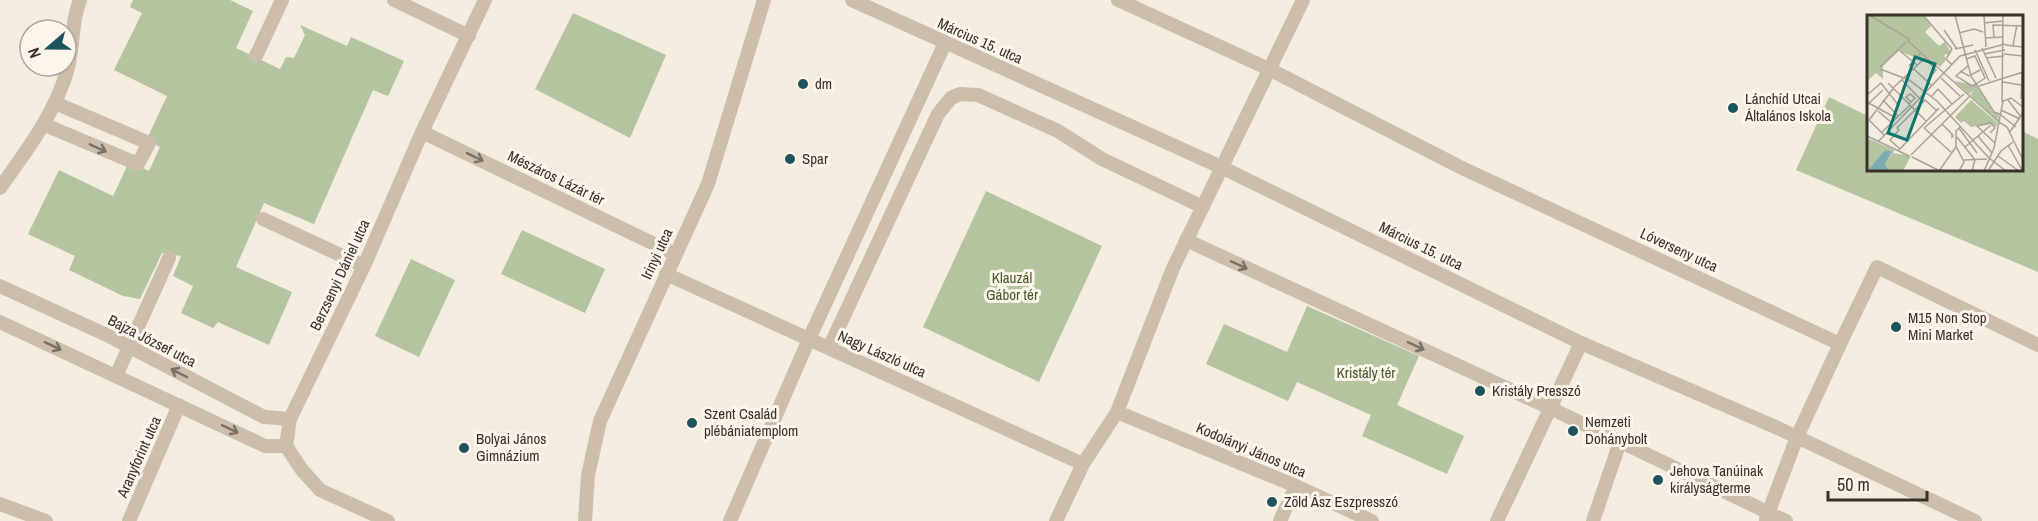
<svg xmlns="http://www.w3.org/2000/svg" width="2038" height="521" viewBox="0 0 2038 521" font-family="'Archivo Narrow',sans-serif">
	<rect width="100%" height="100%" fill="#f4ecdf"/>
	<path fill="#b4c49f" d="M133,0H230L253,11L236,48L280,69L286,57L294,58L305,35L300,25L347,46L351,37L404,61L388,96L373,90L314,224L264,203L236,267L292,292L269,345L218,322L213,328L181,313L193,286L173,276L181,256L162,253L140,299L123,296L69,270L75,256L28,234L59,170L113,196L129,162L149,171L160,147L147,139L167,96L114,70L142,13L130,7Z
		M573,13L666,55L630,138L535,89Z
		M1829,97L1868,116V170H2022V131L2038,139V272L1796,170Z
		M986,191L1102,246L1039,382L923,327Z
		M522,230L605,269L585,313L501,274Z
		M411,259L455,280L419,357L375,336Z
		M1307,306L1419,356L1397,405L1464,436L1447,474L1362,436L1371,415L1297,382L1288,401L1206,364L1224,324L1287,352Z"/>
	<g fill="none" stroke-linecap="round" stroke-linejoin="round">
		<path stroke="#cdbdab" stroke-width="14" d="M394,0L469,36
			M852,0L1221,167L1581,343L1780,429L1975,521
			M1118,0L1269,69L1462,168L1840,344L1877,267L2038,345
			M256,56L282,0
			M45,125L138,164L149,143L55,103
			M422,132L675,254
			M0,188C27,150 55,114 68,68C74,45 71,22 80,0
			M263,219L364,266
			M1186,240L1550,408L1786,521
			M666,274L1083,464
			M0,286L111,337L264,417L290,419
			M0,322L265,446H286
			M829,348L938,114L951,98L960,94L978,95L1058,131L1102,159L1203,207
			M116,376L169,258
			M1117,412L1296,486L1372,521
			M0,504L46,521
			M1766,519L1797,437L1840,344
			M129,521L179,405
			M388,521L320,490L302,470L286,446L290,419L364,266L422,132L485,0
			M585,521L588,475L600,421L708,184L764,0
			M730,521L809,339L945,43
			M1056,521L1083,464L1117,412L1173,268L1303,0
			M1280,521L1296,486
			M1497,521L1581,343
			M1593,521L1620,442"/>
	</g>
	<defs><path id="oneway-shaft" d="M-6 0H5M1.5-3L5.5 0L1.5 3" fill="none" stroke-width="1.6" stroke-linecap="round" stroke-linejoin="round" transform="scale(1.5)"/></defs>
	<g stroke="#7c6f64">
		<use href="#oneway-shaft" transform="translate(98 148) rotate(24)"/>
		<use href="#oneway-shaft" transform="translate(475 157) rotate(26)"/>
		<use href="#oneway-shaft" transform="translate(1239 265) rotate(25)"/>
		<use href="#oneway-shaft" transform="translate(53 346) rotate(25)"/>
		<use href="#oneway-shaft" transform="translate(1416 346) rotate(25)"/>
		<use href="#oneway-shaft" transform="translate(179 373) rotate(-153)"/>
		<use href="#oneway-shaft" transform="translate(230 429) rotate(26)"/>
	</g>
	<g fill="#1e545d" stroke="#fbf5ec" stroke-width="2">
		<circle cx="803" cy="84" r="6"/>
		<circle cx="1733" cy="108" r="6"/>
		<circle cx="790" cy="159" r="6"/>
		<circle cx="1896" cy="327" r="6"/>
		<circle cx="1480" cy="391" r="6"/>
		<circle cx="692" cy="423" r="6"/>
		<circle cx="1573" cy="431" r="6"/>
		<circle cx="464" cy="448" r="6"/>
		<circle cx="1658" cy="480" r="6"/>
		<circle cx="1272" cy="502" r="6"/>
	</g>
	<g text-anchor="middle" stroke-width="6" stroke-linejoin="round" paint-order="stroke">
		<g font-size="15" fill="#3a302a" stroke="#fbf5ec">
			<text transform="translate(980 41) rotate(24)" y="5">Március 15. utca</text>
			<text transform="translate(556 178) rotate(26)" y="5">Mészáros Lázár tér</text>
			<text transform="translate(1421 246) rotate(26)" y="5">Március 15. utca</text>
			<text transform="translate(1679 250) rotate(25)" y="5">Lóverseny utca</text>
			<text transform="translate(657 254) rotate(-65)" y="5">Irinyi utca</text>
			<text transform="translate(340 275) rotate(-65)" y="5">Berzsenyi Dániel utca</text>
			<text transform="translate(152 341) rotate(27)" y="5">Bajza József utca</text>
			<text transform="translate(882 354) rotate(24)" y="5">Nagy László utca</text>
			<text transform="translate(1251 450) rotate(23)" y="5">Kodolányi János utca</text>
			<text transform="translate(139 457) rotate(-66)" y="5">Aranyforint utca</text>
		</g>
		<g font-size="15" fill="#3a302a" stroke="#fbf5ec" text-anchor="start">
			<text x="815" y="89">dm</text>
			<text x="1745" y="104">Lánchíd Utcai<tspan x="1745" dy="17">Általános Iskola</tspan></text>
			<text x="802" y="164">Spar</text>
			<text x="1908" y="323">M15 Non Stop<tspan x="1908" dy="17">Mini Market</tspan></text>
			<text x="1492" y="396">Kristály Presszó</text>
			<text x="704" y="419">Szent Család<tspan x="704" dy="17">plébániatemplom</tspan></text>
			<text x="1585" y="427">Nemzeti<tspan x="1585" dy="17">Dohánybolt</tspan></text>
			<text x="476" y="444">Bolyai János<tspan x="476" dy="17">Gimnázium</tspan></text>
			<text x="1670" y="476">Jehova Tanúinak<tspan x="1670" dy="17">királyságterme</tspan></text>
			<text x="1284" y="507">Zöld Ász Eszpresszó</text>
		</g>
		<g font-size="15" fill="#46592d" stroke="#fbf5ec">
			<text x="1012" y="283">Klauzál<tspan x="1012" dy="17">Gábor tér</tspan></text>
			<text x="1366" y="378">Kristály tér</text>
		</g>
	</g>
	<g transform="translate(1867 15)">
		<rect width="156" height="156" fill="#f4ecdf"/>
		<path d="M0,0H56L64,11L58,17L72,31L78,27L84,38L77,40L79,45L73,52L59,41L55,45L32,36L16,51V64L9,58L0,66ZM87,66L109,70L126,97L132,99L131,106L103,80L107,75L102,79ZM104,85L131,108L129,112L124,108L104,112L97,106L94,108L88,102ZM0,123L27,135L26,138L44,141L36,156H22L18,149L25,138L18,135L0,156Z" fill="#b4c49f"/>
		<path d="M18,135L25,137L18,149L22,156H0Z" fill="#7dacb2"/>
		<path fill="none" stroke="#aaa197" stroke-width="1.5" d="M2,0L42,24V27L41,24M56,0L85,34M88,0L104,61L127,97L133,99M117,0L119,32M117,8L136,6M77,15L90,34M92,18L107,14L116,17M127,22L126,10L156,11M118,23L137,22M42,27L132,107M138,30L156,32M146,30L150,10M115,33L129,63M85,34L79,44L85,50M88,34L106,30M108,35L122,66M33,36L50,50M117,39L138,35M137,39L156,41M119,43L137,41M99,44L108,41L118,63L109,69M42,51L54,37M101,51L89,61L105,71L109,69M13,52L40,26M13,54L42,65L70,86L122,143L139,156M47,54L65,71M93,56L102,61L113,55M74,63L93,81M35,65L53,84M136,67L154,70M21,68L59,106M112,71L156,57M26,73L58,43L69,55L60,66M0,80L14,68L32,91M64,82L71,74L85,89M154,84L156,40M16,85L31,101M141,85L154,102M0,87L29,103M135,87L136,0M1,89L16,75M42,89L48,83L43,79L39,82L44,87M134,95L153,104M11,96L25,108M134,100L149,112M132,107L140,112L156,145M75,109L85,119L86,121L85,122V119M57,113L97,79M57,113L85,138M92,113L110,138M14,118L43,90M123,118L128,113L124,108L110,111L128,128M142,118L156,98M17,120L2,105L26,74M0,121L42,141M111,121L125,138M90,122L108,145L105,156M11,127L93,41L138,29M141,130L155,155M98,132L124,110M33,134L23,125L32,115L30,113L58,85L69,95M31,136L72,93M44,140L103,81M131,141L152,156M45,142L73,156M97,145L120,144M72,156L89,132M92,156L97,147L89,131V116L94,111M117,156L127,133L136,86L144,83L156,92M121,156L134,136L146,127"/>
		<path fill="#0f766e" fill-opacity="0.15" stroke="#0f766e" stroke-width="3" d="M48,42L68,49L40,125L21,118Z"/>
		<rect width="156" height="156" fill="none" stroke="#3a302a" stroke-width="3"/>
	</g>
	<g transform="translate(48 48) rotate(250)"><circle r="28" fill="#fbf5ec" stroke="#aea69e" stroke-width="1.5"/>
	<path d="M0-4.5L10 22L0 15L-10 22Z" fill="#1e545d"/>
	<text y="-9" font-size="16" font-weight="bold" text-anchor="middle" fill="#3a302a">N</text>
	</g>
	<path d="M1828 491v9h99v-9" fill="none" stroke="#3a302a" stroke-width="3"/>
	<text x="1837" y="491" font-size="18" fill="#3a302a" stroke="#fbf5ec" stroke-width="4.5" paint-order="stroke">50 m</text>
</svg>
